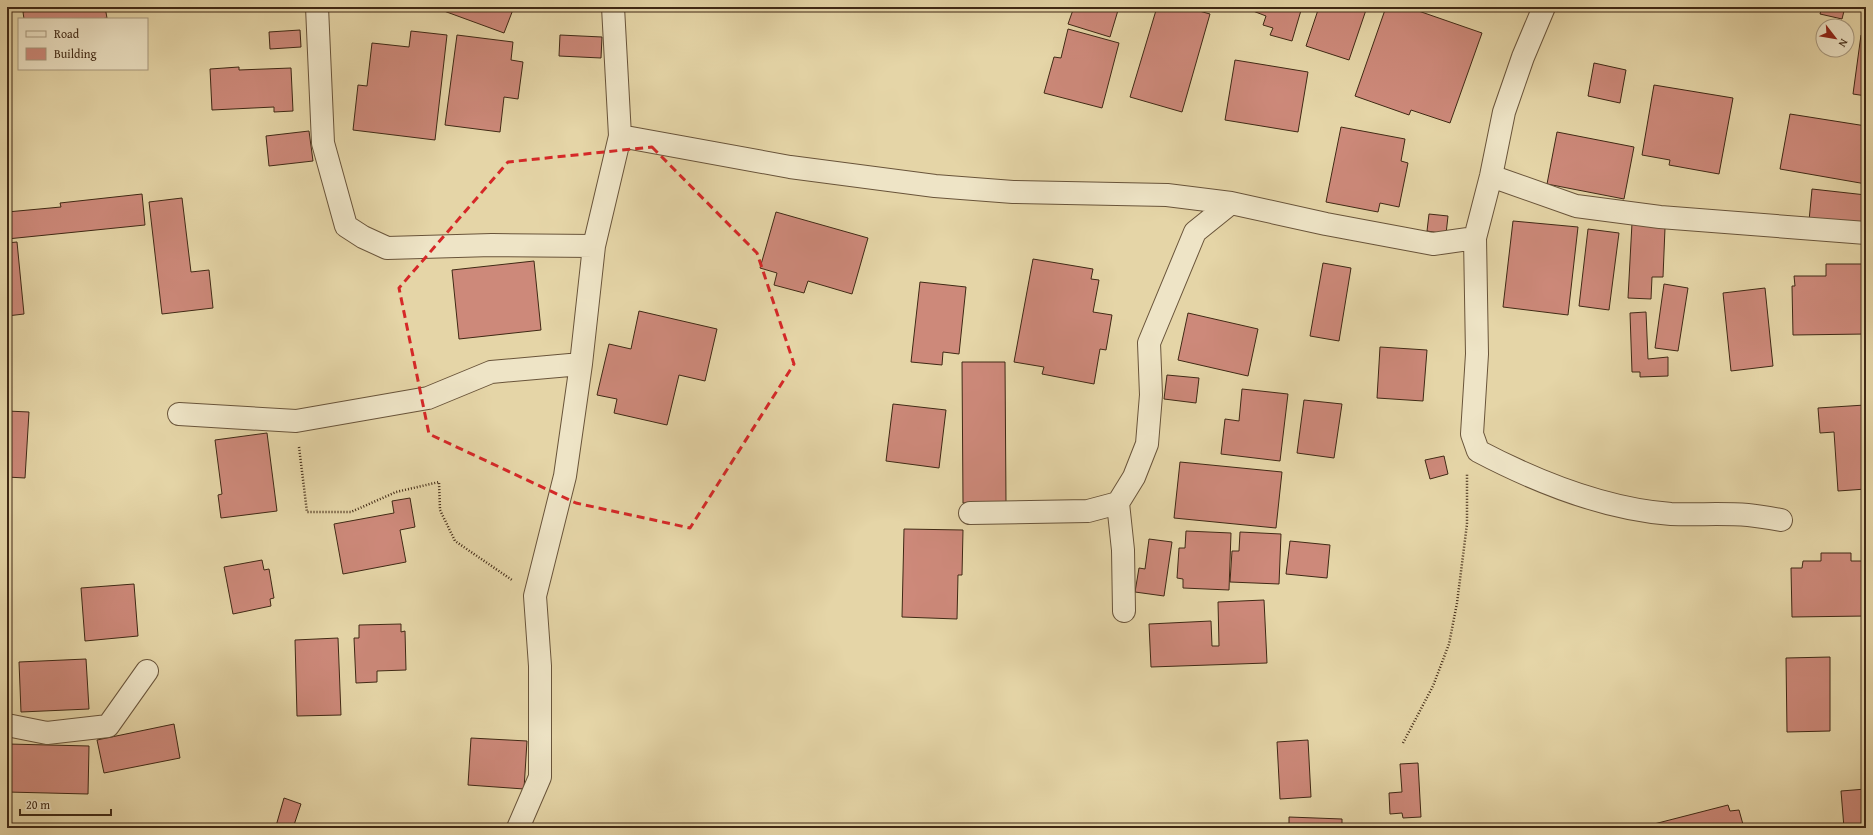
<svg xmlns="http://www.w3.org/2000/svg" width="1873" height="835" viewBox="0 0 1873 835" font-family="'Gentium Book Plus',serif">
	<rect width="100%" height="100%" fill="#e5d5a7"/>
	<filter id="stains"><feTurbulence type="fractalNoise" baseFrequency=".005" numOctaves="4"/><feColorMatrix values="0 0 0 0 .2 0 0 0 0 .09 0 0 0 0 .02 0 0 0 .5 -.17"/></filter>
	<radialGradient id="worn" r=".72"><stop offset=".6" stop-color="#630" stop-opacity="0"/><stop offset="1" stop-color="#630" stop-opacity=".3"/></radialGradient>
	<path fill="#cd897a" stroke="#402915" d="M35,7H105L107,18L100,19H24L23,12L35,9Z
		M433,7H514L504,33Z
		M1074,7H1119L1110,37L1068,24Z
		M1157,7H1185L1210,14L1182,112L1130,97Z
		M1254,7H1302L1292,41L1270,35L1273,28L1263,25L1266,16L1253,11Z
		M1319,7H1367L1349,60L1306,46Z
		M1386,7H1407L1482,33L1450,123L1411,110L1409,115L1355,96Z
		M1822,7H1845L1842,19L1820,14Z
		M1068,29L1119,43L1102,108L1044,93L1054,57L1061,58Z
		M300,30L301,47L270,49L269,32Z
		M411,31L447,35L435,140L353,130L358,85L367,86L372,43L409,47Z
		M457,35L513,42L511,60L523,62L518,99L504,97L500,132L445,125Z
		M560,35L602,37L601,58L559,56Z
		M1861,35L1866,36V96L1853,94Z
		M1235,60L1308,72L1298,132L1225,120Z
		M1594,63L1626,70L1620,103L1588,96Z
		M239,67V70L291,68L293,111L274,112V107L212,110L210,69Z
		M1654,85L1733,98L1719,174L1669,165L1670,160L1642,155Z
		M1790,114L1866,126V184L1780,169Z
		M1341,127L1405,139L1401,161L1408,163L1399,207L1380,203L1378,212L1326,202Z
		M309,131L313,161L269,166L266,136Z
		M1557,132L1634,147L1624,199L1547,184Z
		M1812,189L1866,195V228L1809,221Z
		M142,194L145,225L7,239V212L61,207L60,203Z
		M182,198L191,272L209,270L213,308L162,314L149,202Z
		M776,212L868,238L852,294L808,281L804,293L774,285L777,273L760,268Z
		M1429,214L1448,216L1446,234L1427,231Z
		M1513,221L1578,227L1568,315L1503,307Z
		M1632,223L1665,228L1663,277H1652L1651,299L1628,298Z
		M1588,229L1619,233L1609,310L1579,306Z
		M17,242L24,314L7,316V243Z
		M1033,259L1093,269L1091,279L1099,280L1093,312L1112,315L1106,350L1100,349L1094,384L1042,374L1044,367L1014,362Z
		M534,261L541,330L459,339L452,270Z
		M1323,263L1351,268L1339,341L1310,336Z
		M1826,264H1863V285H1866V334L1793,335L1792,286H1795L1794,276H1826Z
		M920,282L966,287L959,354L943,352L942,365L911,362Z
		M1664,284L1688,288L1678,351L1655,348Z
		M1765,288L1773,366L1731,371L1723,293Z
		M639,311L717,329L705,381L679,375L667,425L614,413L617,399L597,395L609,344L631,349Z
		M1646,312L1648,359L1668,357V376L1640,377V372H1632L1630,313Z
		M1188,313L1258,329L1248,376L1178,360Z
		M1380,347L1427,350L1423,401L1377,398Z
		M962,362H1005L1006,503H963Z
		M1167,375L1199,378L1196,403L1164,399Z
		M1242,389L1288,394L1280,461L1221,454L1225,419L1239,421Z
		M1304,400L1342,404L1334,458L1297,453Z
		M893,404L946,410L939,468L886,461Z
		M1865,405L1866,489L1838,491L1834,432L1820,433L1818,408Z
		M7,411L29,412L25,478L7,477Z
		M267,433L277,511L221,518L218,495L222,494L215,440Z
		M1444,456L1448,474L1430,479L1425,460Z
		M1180,462L1282,472L1276,528L1174,518Z
		M410,498L415,527L400,530L406,562L343,574L334,524L394,513L392,501Z
		M904,529L963,530L962,575H958L957,619L902,617Z
		M1186,531L1231,533L1229,590L1183,588V579L1177,578L1179,548H1185Z
		M1240,532L1281,534L1279,584L1230,582L1232,551H1239Z
		M1149,539L1172,542L1164,596L1135,592L1139,568L1145,569Z
		M1290,541L1330,545L1327,578L1286,574Z
		M1821,553H1851V561H1866V616L1792,617L1791,568H1802L1803,561H1821Z
		M262,560L264,570L269,569L274,598L270,599L271,606L233,614L224,567Z
		M134,584L138,636L85,641L81,588Z
		M1264,600L1267,663L1151,667L1149,624L1211,621L1212,646H1219L1218,602Z
		M401,624V632L405,631L406,670L377,671V682L356,683L354,638H359V625Z
		M338,638L341,715L297,716L295,640Z
		M1830,657V731L1787,732L1786,658Z
		M86,659L89,709L21,712L19,662Z
		M174,724L180,758L104,773L97,740Z
		M471,738L527,741L524,789L468,785Z
		M1308,740L1311,797L1280,799L1277,742Z
		M8,744L89,746L88,794L7,792Z
		M1418,763L1421,817L1403,818L1402,813L1390,814L1389,793L1402,792L1400,764Z
		M1866,789V828H1844L1841,791Z
		M284,798L301,804L293,828L276,826Z
		M1728,805L1730,811L1739,810L1744,828H1655L1654,824Z
		M1289,817L1342,819V828H1289Z"/>
	<g fill="none" stroke-linecap="round" stroke-linejoin="round">
		<g stroke="#69543a" stroke-width="24">
			<path id="minor" d="M317,7L323,143L346,226L363,237L387,248L492,245L594,246
				M1544,7L1523,57L1504,112L1491,176L1475,238L1477,354L1472,434L1478,451C1537,482 1604,509 1671,514C1697,515 1722,513 1748,515C1759,516 1770,518 1781,520
				M620,136L790,167L935,186L1013,192L1167,195L1231,203L1326,224L1433,244L1475,238
				M1491,176L1576,206L1660,217L1866,233
				M179,414L296,421L428,398L491,372L581,364L594,246L620,136L613,7
				M1118,503L1123,550L1124,611
				M970,513L1088,511L1118,503L1134,477L1147,444L1151,395L1149,343L1195,232L1231,203
				M7,725L47,733L108,726L147,671
				M518,828L540,777V666L535,596L565,476L581,364"/>
		</g>
		<path stroke="#402915" stroke-width="2.5" stroke-dasharray="1 2" stroke-linecap="butt" d="M299,447L307,512H351L396,492L439,482L440,510L455,541L512,580
			M1403,743L1433,686L1449,644L1457,603L1467,524V474"/>
		<use href="#minor" stroke="#eee4c6" stroke-width="22"/>
	</g>
	<path fill="none" stroke="#d62828" stroke-width="3" stroke-dasharray="8 5" stroke-linejoin="round" d="M652,147L757,253L794,364L690,528L576,503L429,434L399,288L508,162Z"/>
	<rect width="1873" height="835" fill="none" stroke="#e5d5a7" stroke-width="24"/>
	<rect x="8" y="8" width="1857" height="819" fill="none" stroke="#402915" stroke-width="2"/>
	<rect x="12" y="12" width="1849" height="811" fill="none" stroke="#402915"/>
	<rect x="18" y="18" width="130" height="52" fill="#eee4c6" stroke="#a8997f"/>
	<rect x="26" y="31" width="20" height="6" fill="#eee4c6" stroke="#a8997f"/>
	<text x="54" y="38" font-size="12" fill="#402915">Road</text>
	<rect x="26" y="48" width="20" height="12" fill="#cd897a" stroke="#a8997f"/>
	<text x="54" y="58" font-size="12" fill="#402915">Building</text>
	<g transform="translate(1835 38) rotate(121)"><circle r="19" fill="#eee4c6" stroke="#a8997f"/>
	<path d="M0-3L7 15L0 10L-7 15Z" fill="#8f2418"/>
	<text y="-6" font-size="11" font-weight="bold" text-anchor="middle" fill="#402915">N</text>
	</g>
	<path d="M20 809v6h91v-6" fill="none" stroke="#402915" stroke-width="2"/>
	<text x="26" y="809" font-size="12" fill="#402915" stroke="#eee4c6" stroke-width="3" paint-order="stroke">20 m</text>
	<rect width="100%" height="100%" filter="url(#stains)"/>
	<rect width="100%" height="100%" fill="url(#worn)"/>
</svg>
